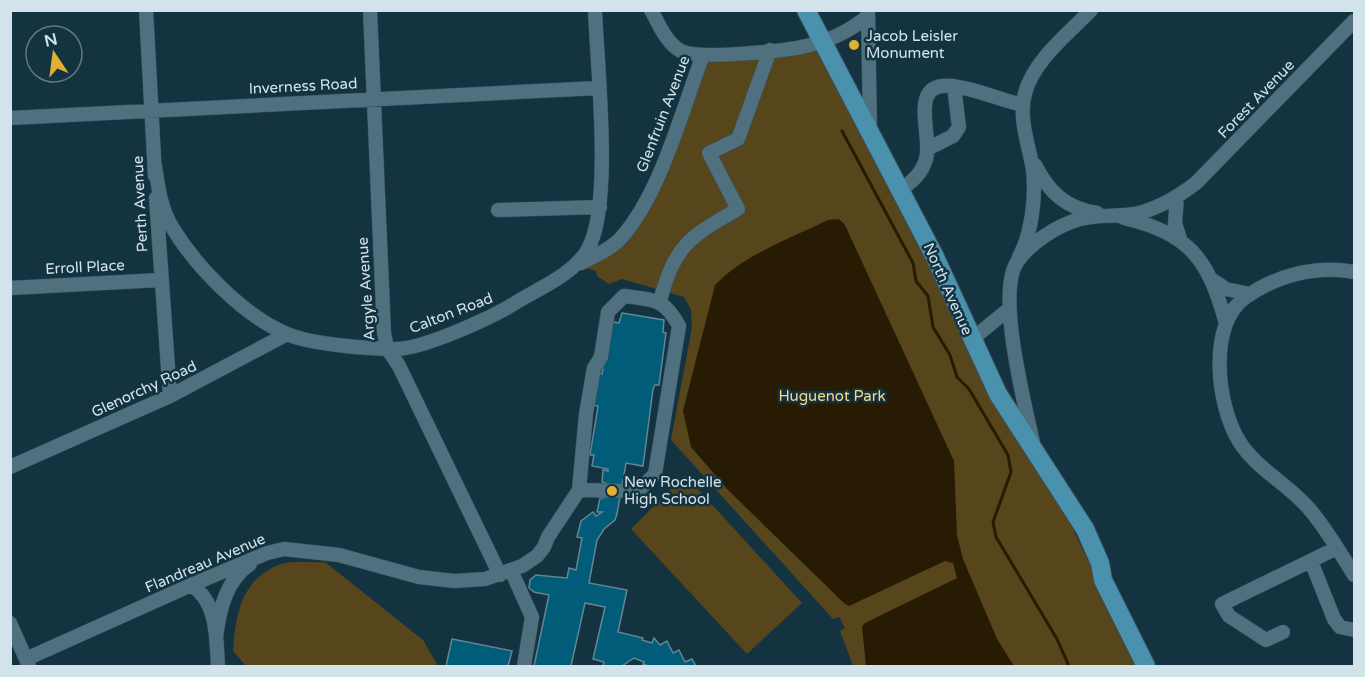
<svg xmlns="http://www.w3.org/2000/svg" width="1365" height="677" viewBox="0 0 1365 677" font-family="'Varela Round',sans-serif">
	<rect width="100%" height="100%" fill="#133340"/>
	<path fill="#57451b" d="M820,49L1064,511L1140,666H853L840,631L845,628L839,617L833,619L671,440L692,327L691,310L684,297L622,279L609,284L597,276L596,271L587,268L613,250L650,205L706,59Z
		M685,475L802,603L747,654L631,529Z
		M325,562L423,640L438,666H246L233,651C236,615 240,581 278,565C290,560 312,563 325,562Z"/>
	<path fill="#271c03" d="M839,219L845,225L954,461L957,535L963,559L997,639L1014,666H866L862,627L865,623L957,578L953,563L945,561L849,606L845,604L728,490L691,447L683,411L715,285C745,254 789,239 828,220Z"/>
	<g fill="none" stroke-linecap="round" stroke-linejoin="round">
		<path stroke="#271c03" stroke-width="3" d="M842,131L913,263L916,281L928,296L933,327L950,355L957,377L969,389L1008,455L1011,472L993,522L996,537L1057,639L1069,666"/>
	</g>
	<path fill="#005c78" stroke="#648593" stroke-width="1.5" d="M622,313L664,320L663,332L666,333L659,385H655L653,389L643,466L626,463L617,514L615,520L604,529L597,540L589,583L627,590L618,632L643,638L642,640L652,643L654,638L660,645L667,641L673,653L679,650L685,662L692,659L696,666H648L643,664L644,662L634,658L622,666H603L604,662L593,659L605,607L585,603L571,666H534L549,595L534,592L529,588L530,580L536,575L567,578L569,568L576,570L582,538L577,537L581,521L593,512L596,516L602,512H597L600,498H604L606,483L602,482L603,470L608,471V469L592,466L594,455H590L598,406L590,405L595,373L602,374L610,321L619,323Z
		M452,639L512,651L508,666H446Z"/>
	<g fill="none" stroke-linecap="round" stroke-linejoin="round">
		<g stroke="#374e59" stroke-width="15">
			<path id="minor" d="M146,10L155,176
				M370,10L384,333L387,348L399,366L500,575
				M651,10C659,24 666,43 681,51C699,60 788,51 810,45C831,40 851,30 868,16
				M868,11L870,129
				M10,118L598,88
				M927,149L953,136L959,127L954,86
				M1035,165C1049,192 1065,208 1097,213
				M155,166C158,187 161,209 172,227C196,267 244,316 287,334C310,344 368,349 394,349C422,350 496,316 520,300C542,287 575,273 588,249C613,204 597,66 595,10
				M900,191C911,182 922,174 926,159C933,135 907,82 951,86C975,88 999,100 1023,105
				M1177,197L1175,223L1180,239
				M156,198L170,396
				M498,210L600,207
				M1124,218C1189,233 1208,259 1225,320
				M1019,257C1032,233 1036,196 1033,170C1029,145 1018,119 1025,93C1034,60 1068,34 1091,10
				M581,263C594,256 610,250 620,239C660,196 682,110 703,55
				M1354,272C1317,265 1277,275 1246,297C1207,323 1217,406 1239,441C1256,469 1290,485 1311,511C1327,530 1341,554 1354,575
				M1214,281L1226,289L1250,294
				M10,288L160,280
				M660,301C675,245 689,237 738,209L709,153L738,139L770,50
				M971,340L1009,309
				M1033,443C1025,404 996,295 1017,262C1030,243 1058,225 1080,219C1098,214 1117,217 1135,214C1157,209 1179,196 1196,183L1354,21
				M10,467L170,396L287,334
				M1311,561L1334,619L1340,627L1354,630
				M511,570L532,617L524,666
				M191,585C218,602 216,637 218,666
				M10,623L29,666
				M1283,632L1266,640L1229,616L1222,604L1337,548
				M216,638C219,611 226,580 250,564
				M26,659L191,585L267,553L284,549L339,555L419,577L454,581L485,579L522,566L537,556L544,547L548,537L579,490L586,414L594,368L601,357L608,312L624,296C654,300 664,298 679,326L655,474L638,491L579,490"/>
		</g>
		<g stroke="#374e59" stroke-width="20">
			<path id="major" d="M806,10L935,257L998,394L1085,529L1100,563L1103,580L1146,666"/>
		</g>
		<use href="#minor" stroke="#4f707e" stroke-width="14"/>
		<use href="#major" stroke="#4a91ad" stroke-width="18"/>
	</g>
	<g fill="#e0b034" stroke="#133340" stroke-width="2">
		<circle cx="854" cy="45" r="6"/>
		<circle cx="612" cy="491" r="6"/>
	</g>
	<g text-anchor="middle" stroke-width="5" stroke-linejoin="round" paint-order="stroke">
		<g font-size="15" fill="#d2e3eb" stroke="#133340" text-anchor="start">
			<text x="866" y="41">Jacob Leisler<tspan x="866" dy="17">Monument</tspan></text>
			<text x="624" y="487">New Rochelle<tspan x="624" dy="17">High School</tspan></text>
		</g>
		<g font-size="15" fill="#d2e3eb" stroke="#133340">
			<text transform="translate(303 86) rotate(-3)" y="5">Inverness Road</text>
			<text transform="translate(1256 99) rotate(-46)" y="5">Forest Avenue</text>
			<text transform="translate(663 114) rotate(-69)" y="5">Glenfruin Avenue</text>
			<text transform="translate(140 204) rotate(-93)" y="5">Perth Avenue</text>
			<text transform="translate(85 267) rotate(-3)" y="5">Erroll Place</text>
			<text transform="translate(366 289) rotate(-94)" y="5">Argyle Avenue</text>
			<text transform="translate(948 289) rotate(66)" y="5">North Avenue</text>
			<text transform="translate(451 313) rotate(-21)" y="5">Calton Road</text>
			<text transform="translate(144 389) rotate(-25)" y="5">Glenorchy Road</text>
			<text transform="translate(205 563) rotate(-23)" y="5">Flandreau Avenue</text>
		</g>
		<g font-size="15" fill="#fad683" stroke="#133340">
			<text x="832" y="401">Huguenot Park</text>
		</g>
	</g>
	<rect width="1365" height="677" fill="none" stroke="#d2e3eb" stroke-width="24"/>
	<g transform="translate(54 54) rotate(347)"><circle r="28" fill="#133340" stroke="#5f7984" stroke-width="1.5"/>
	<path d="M0-4.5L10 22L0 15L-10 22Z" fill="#e0b034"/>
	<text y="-9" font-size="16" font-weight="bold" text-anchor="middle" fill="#d2e3eb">N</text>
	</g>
</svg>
